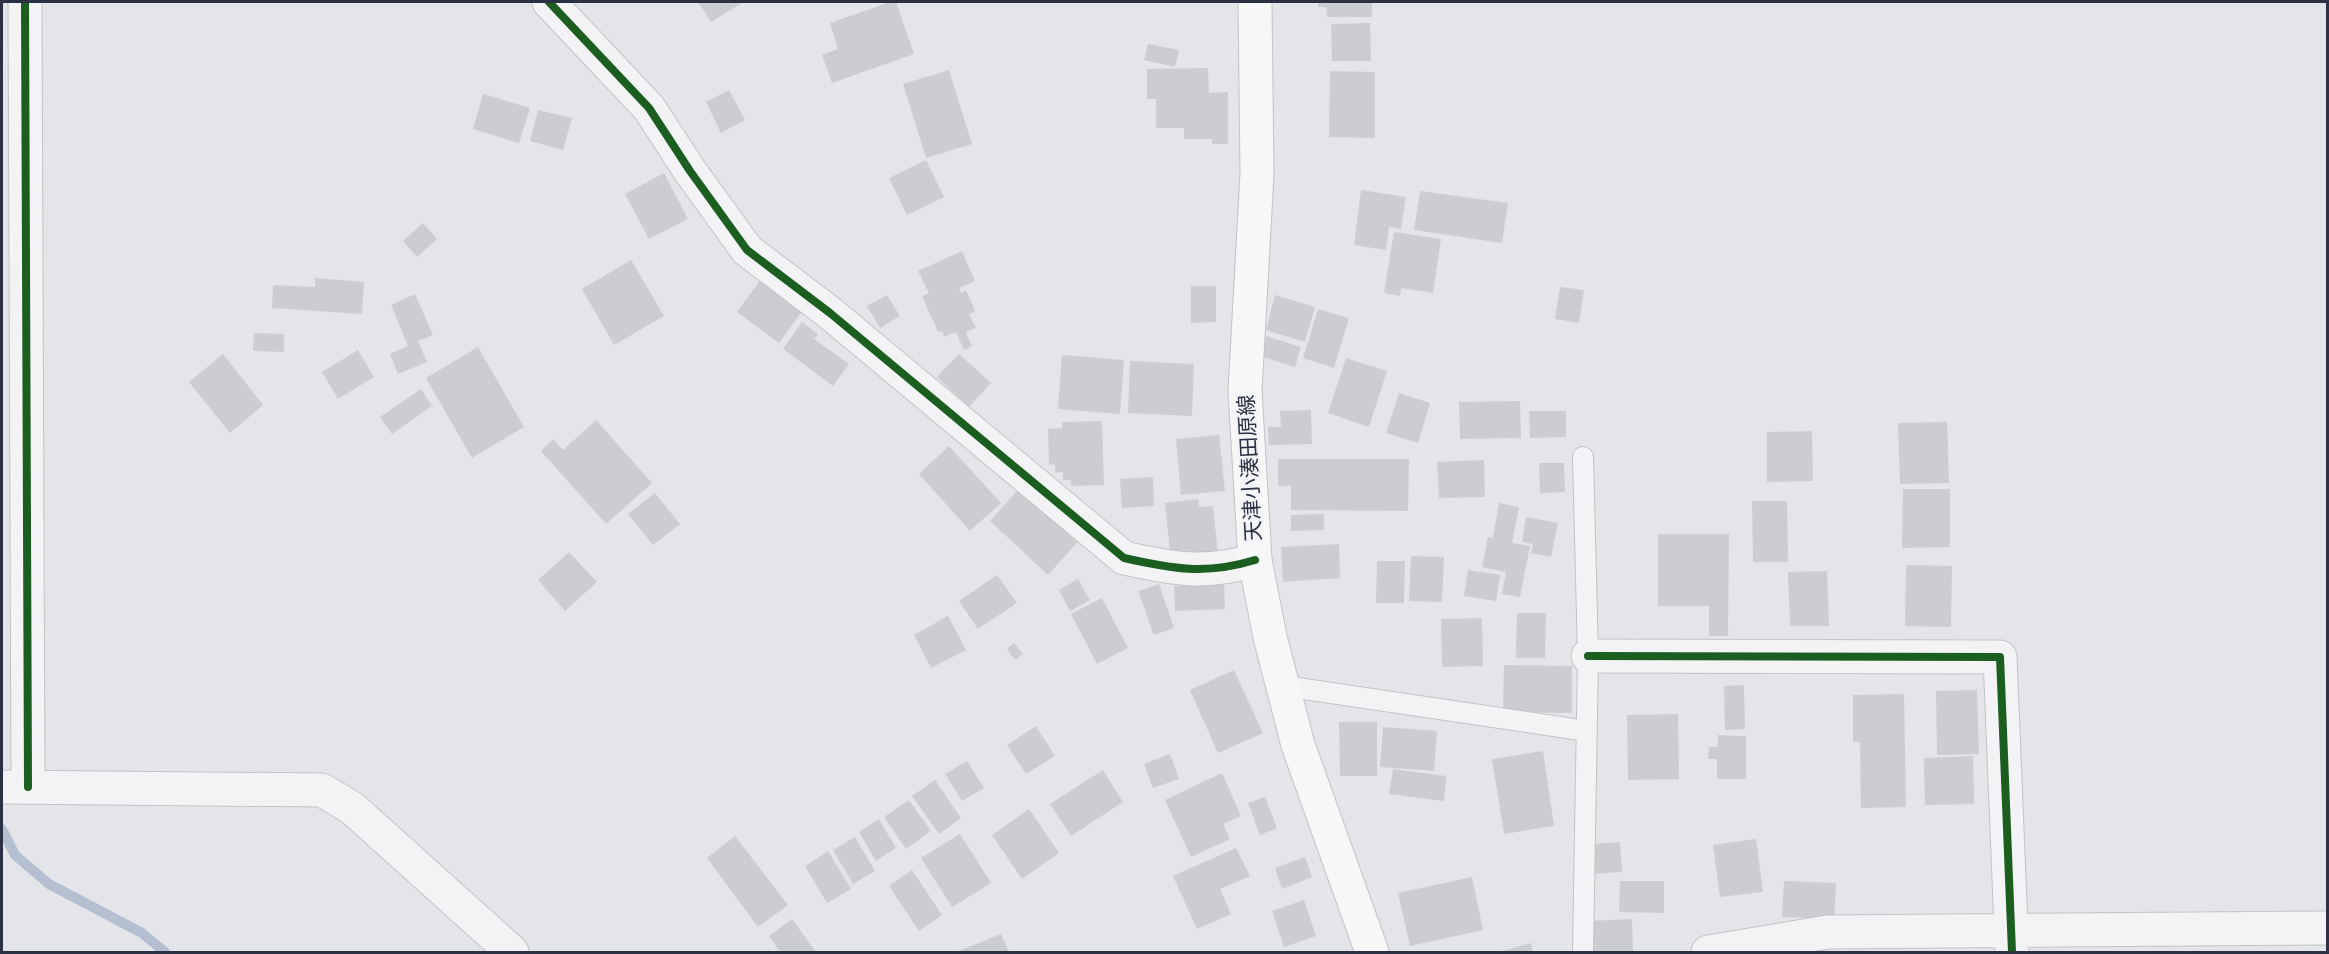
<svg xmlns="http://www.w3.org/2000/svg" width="2329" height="954" viewBox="0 0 2329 954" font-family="Inter,'Noto Sans JP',sans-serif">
	<rect width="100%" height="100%" fill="#e4e5e8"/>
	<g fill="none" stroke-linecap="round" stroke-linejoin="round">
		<path stroke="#b4bfd2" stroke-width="10" d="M2,829L15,855L49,884L142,933L165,952"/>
	</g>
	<path fill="#cccdd1" d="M698,2H741L742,3L711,22Z
		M890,2H896L914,54L832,83L822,55L838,49L830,23Z
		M1318,2H1372V17H1327L1326,7H1318Z
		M1370,23L1371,61H1332L1331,24Z
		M1148,44L1179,50L1175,67L1144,60Z
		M1208,68L1209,93L1228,92V144H1212V139H1184V128H1156V99H1147V69Z
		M949,70L972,144L926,158L903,84Z
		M1330,71L1375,72V138L1329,137Z
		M729,90L745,120L721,133L706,102Z
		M483,94L530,108L519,143L473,129Z
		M538,110L572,118L563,150L530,141Z
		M926,160L944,197L907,215L889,178Z
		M664,173L688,219L649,239L625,194Z
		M1361,190L1406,197L1401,229L1389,227L1386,250L1354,245Z
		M1420,191L1508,203L1502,243L1414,230Z
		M423,223L437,239L417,257L403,241Z
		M1394,232L1441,239L1433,293L1401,288L1400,296L1384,293Z
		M962,251L975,281L959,288L961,293L966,290L975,311L969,314L976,328L966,332L972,346L964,350L956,332L944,337L942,331L938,332L922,296L929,293L918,271Z
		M631,260L664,316L614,345L582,289Z
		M767,271L809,302L779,343L737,312Z
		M315,278L364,282L362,314L272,308L273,285L315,287Z
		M1191,286H1216V322L1191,323Z
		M1560,287L1584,290L1579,323L1555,319Z
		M415,294L433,335L418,341L427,362L398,374L390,354L408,346L391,305Z
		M887,295L900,316L880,328L867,306Z
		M1275,295L1315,307L1305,342L1266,330Z
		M1318,309L1349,318L1334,368L1303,358Z
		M802,322L818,334L814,339L849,364L833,386L783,349Z
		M254,333L284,334V352L253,351Z
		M1266,336L1301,347L1295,367L1260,356Z
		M478,347L524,427L472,458L426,378Z
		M358,350L374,377L338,399L322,372Z
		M223,354L263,405L230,433L189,382Z
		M959,354L991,383L969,407L937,377Z
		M1062,355L1124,360L1120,414L1058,409Z
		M1346,358L1387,371L1369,427L1328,413Z
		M1130,361L1194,364L1192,416L1128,413Z
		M421,389L432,406L392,434L380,417Z
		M1399,393L1430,403L1418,443L1386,433Z
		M1520,401L1521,438L1460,439L1459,402Z
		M1311,410L1312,444L1269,445L1268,427H1281L1280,411Z
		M1529,411H1566V437L1530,438Z
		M596,420L652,483L606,524L541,451L553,439L563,450Z
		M1102,421L1104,485L1071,486V480H1063V472L1055,473V464L1049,465L1048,429L1062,428V422Z
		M1947,422L1949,483L1900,484L1898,423Z
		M1812,431L1813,481L1767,482V432Z
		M1219,435L1225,491L1181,495L1176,439Z
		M949,446L1001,503L970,531L919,474Z
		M1278,459H1409L1408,511L1291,510V486H1278Z
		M1484,460L1485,497L1439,498L1437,462Z
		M1539,463H1564L1565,492L1540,493Z
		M1153,477L1154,506L1122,508L1120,479Z
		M1026,481L1084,535L1048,575L990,521Z
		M1903,489H1950V547L1902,548Z
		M655,493L680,524L653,545L628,514Z
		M1198,499L1199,507L1213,506L1218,554L1188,557L1186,550L1170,552L1165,503Z
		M1752,501H1787L1788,562H1753Z
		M1499,503L1519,507L1512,543L1530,546L1520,597L1502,594L1506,572L1482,567L1488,537L1493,538Z
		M1324,514V530L1291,531V515Z
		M1526,517L1558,523L1551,557L1531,553L1533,544L1522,542Z
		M1658,534H1729L1728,636H1709V606H1658Z
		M1339,544L1340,578L1283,582L1281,547Z
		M569,552L597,582L565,611L538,580Z
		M1411,556L1444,557L1442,602L1409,601Z
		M1377,561H1405L1404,603H1376Z
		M1906,565L1952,566L1951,627L1905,626Z
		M1468,570L1500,575L1496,601L1464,596Z
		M1827,571L1829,626H1790L1788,572Z
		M997,575L1017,603L978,629L959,601Z
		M1078,579L1090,600L1070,611L1059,590Z
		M1224,583L1225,609L1175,611L1174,586Z
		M1159,584L1174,628L1154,635L1138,591Z
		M1102,598L1128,648L1097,664L1071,614Z
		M1517,613H1546L1545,658H1516Z
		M948,616L966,650L931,668L914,635Z
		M1482,618L1483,666L1442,667L1441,619Z
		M1014,643L1023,654L1015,660L1007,649Z
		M1504,665L1572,666V713L1503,712Z
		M1234,670L1263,733L1218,753L1190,690Z
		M1744,685L1745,729L1725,730L1724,686Z
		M1977,690L1979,754L1937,755L1936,691Z
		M1904,694L1906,807L1861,808L1860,742H1853V695Z
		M1678,714L1679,779L1628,780L1627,715Z
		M1339,722H1377V776H1340Z
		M1036,726L1055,756L1026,774L1007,745Z
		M1383,727L1437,731L1434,771L1380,767Z
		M1718,735L1746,736V779H1717V759H1708L1709,747H1718Z
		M1543,751L1554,826L1504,834L1492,759Z
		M1170,754L1179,779L1153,788L1144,764Z
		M1973,756L1974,804L1925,805L1924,758Z
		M967,761L984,788L962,801L945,774Z
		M1393,769L1446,776L1444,801L1389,794Z
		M1103,770L1123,802L1071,836L1050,804Z
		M1222,773L1241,816L1223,824L1230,839L1191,857L1165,800Z
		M935,780L961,818L939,834L912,796Z
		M1265,797L1277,828L1260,835L1248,803Z
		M909,800L931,831L906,849L884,817Z
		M1029,809L1059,853L1022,879L992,835Z
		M879,819L896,848L876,861L859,832Z
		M960,834L991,883L952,907L921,858Z
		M735,836L788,905L758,927L707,858Z
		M855,837L875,871L853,884L833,850Z
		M1756,839L1763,892L1720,897L1713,845Z
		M1620,842L1622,872L1591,874L1590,844Z
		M1236,848L1250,876L1220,889L1231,914L1197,929L1173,876Z
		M828,851L851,889L827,903L805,866Z
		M1305,857L1312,877L1282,889L1275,868Z
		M912,870L942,915L919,931L889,886Z
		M1472,877L1483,930L1410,946L1398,893Z
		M1620,881H1664V913L1619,912Z
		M1784,881L1836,883L1834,919L1782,917Z
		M1304,900L1316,936L1284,947L1272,911Z
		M792,919L816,952H780L769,936Z
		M1632,919L1633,952H1590L1589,921Z
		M1001,934L1009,952H956Z
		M1531,943L1533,952H1499Z"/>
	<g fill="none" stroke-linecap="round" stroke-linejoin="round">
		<g stroke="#c2c3c6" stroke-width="22">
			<path id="lane" d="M1583,457L1588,656L1583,952
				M1284,686L1587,731"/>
		</g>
		<g stroke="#c2c3c6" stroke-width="35">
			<path id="street" d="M25,2L28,787
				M549,2L649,108L690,171L747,250L830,313L1124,558C1173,569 1206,575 1255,560
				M1588,656L2000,657L2012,952
				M2,787L322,790L352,808L512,952
				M1708,952L1828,932L2328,928"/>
		</g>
		<g stroke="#c2c3c6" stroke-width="35">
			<path id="secondary" d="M1255,2L1257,174L1245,391L1255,560L1270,637L1298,745L1372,952"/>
		</g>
		<use href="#lane" stroke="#f3f3f5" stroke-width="20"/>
		<use href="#street" stroke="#f3f3f5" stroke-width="33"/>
		<use href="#secondary" stroke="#f7f7f7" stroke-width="33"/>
		<g stroke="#f2f4f7" stroke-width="11">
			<path id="cycleway" d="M25,2L28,787
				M549,2L649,108L690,171L747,250L830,313L1124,558C1173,569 1206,575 1255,560
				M1588,656L2000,657L2012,952"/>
		</g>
		<use href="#cycleway" stroke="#1b5e20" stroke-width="8"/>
	</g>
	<g text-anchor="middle" stroke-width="4.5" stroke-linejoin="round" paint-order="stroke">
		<g font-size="21" fill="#2b3142" stroke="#f2f4f7">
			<text transform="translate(1250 468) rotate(-93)" y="7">天津小湊田原線</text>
		</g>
	</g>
	<rect width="2329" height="954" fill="none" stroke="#2b3142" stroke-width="6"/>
</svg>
